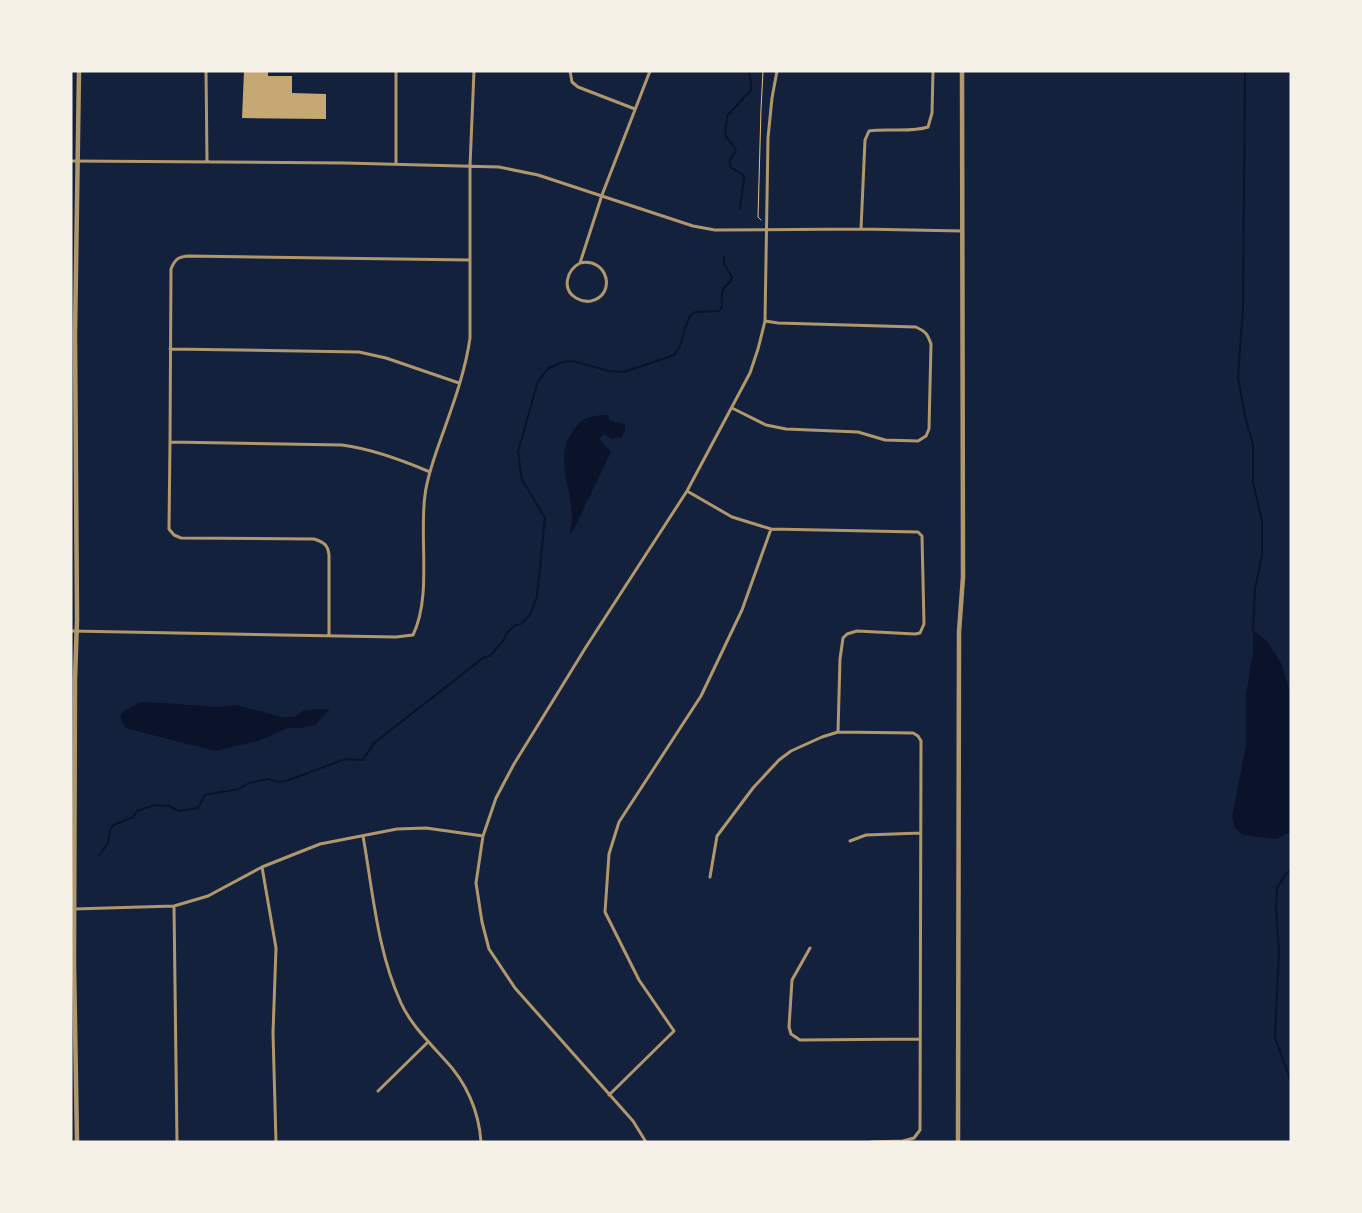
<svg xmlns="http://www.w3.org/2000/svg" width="1362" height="1213" viewBox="0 0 1362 1213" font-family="'Noto Sans',sans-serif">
	<rect width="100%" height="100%" fill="#14213d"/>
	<path fill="#0b132b" d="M609,415V420L625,425V430L622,437L612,439L604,434L599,439L611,452L574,529L569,536C570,530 572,523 572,517C572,489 555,460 571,434C583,416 588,416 609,415Z
		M1253,630L1267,641L1281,663L1291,695V832L1276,839L1243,835L1235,828L1232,817L1246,745V695L1253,651Z
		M141,702L163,703L218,707L236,705L282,717H294L304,710L330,709L315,725L300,728H288L258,741L215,751L125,728L120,717L125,710Z"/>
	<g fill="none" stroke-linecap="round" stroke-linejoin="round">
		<path stroke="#0b132b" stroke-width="2" d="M1245,71L1243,308L1238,378L1245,416L1253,445V482L1262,521V555L1255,589L1253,630
			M740,209L744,177L742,174L730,167V160L736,150L725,135L727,116L751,90V82L749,71
			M99,856L108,843L110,830L113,825L133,817L137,811L155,805L169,806L179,811L198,808L205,795L239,789L249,783L268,779L279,782L289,780L345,759L363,760L374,743L483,658L490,656L503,641L507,633L514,626L521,624L530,615L537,596L545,518L522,480L518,452L538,381L549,368L563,362L573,361L609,371L624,372L674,355L680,346L685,328L690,316L695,312L719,311L722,307C722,300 720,292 725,287C729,283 731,282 732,277L724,264V257
			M1291,870L1285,875L1277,888L1276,907L1279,952L1275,1037L1291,1082"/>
	</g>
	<path fill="#c6a872" d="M244,71H268V76H292V93L326,94V119L242,118Z"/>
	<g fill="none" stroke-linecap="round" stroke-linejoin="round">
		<path stroke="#e5c07b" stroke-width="1" d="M761,220L758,217L761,109L763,71"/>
		<path stroke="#b1986c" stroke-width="3" d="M206,71L207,161
			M570,71L572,82L578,87L635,109
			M71,161L345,163L499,167L538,175L693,226L715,230L861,229L962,231
			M396,164V71
			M861,229L865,140L869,131C889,128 909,133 928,127L932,113L933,71
			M580,263C608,257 617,295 591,301C586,302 581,301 576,298C561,289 567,270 580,263L602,195L650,71
			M170,349L359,352L386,358L459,383
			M732,408L766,425L786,429L858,432L885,440L918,441L926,436L929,429L931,344C927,333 926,332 916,327L778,323L765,321
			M170,442L342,445C372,449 402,460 430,472
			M687,491L732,517L771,529L918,532L922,536L924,624L920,633L915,634L857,631L847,634L843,638L840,659L838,732
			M71,631L396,637L413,635C432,596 419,538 425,495C427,478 433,461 439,444C451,410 465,374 470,338V166L474,71
			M329,635V555C328,545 324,542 314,539L181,538L174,535L169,529L170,442L171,269C175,259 178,257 188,256L470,260
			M363,836C373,892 377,950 401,1003C411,1025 429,1042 445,1060C466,1082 479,1111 481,1142
			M850,841L866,835L921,833
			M262,867L276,948L273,1033L276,1142
			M710,877L717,836L753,788L779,760L791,751L822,737L838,732L913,733L918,736L921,741L920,1130L914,1138L903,1141L871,1142
			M174,906L177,1142
			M74,909L174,906L208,896L262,867L320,844L397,829L426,828L483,836
			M810,948L792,980L789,1027L791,1034L800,1040L919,1039
			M378,1091L428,1042
			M609,1095L674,1031L639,980L605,912L609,854L619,822L701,696L742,610L771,529
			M646,1142L633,1121L515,988L489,949L482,922L476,883L483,836L496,798L514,764L586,647L687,491L750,373L758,349L765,321L768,138L772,98L777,71"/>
		<path stroke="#b1986c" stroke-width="4.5" d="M77,1142L74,963L75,679L77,620L75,334L79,71
			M958,1142L959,632L963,577L962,71"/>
	</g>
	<rect width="1362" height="1213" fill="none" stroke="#f6f1e7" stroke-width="145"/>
</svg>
